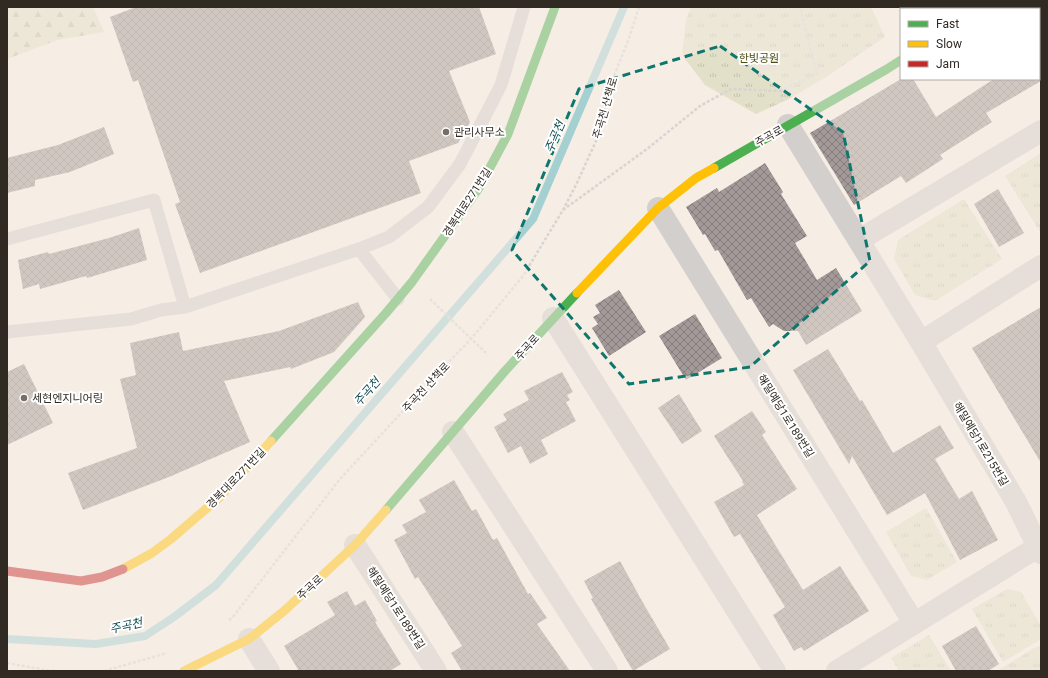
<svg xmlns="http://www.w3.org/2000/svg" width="1048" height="678" viewBox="0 0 1048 678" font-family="Roboto,'Noto Sans KR',sans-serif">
	<defs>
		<pattern id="grass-tufts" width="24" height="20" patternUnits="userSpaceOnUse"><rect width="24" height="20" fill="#e3e0ca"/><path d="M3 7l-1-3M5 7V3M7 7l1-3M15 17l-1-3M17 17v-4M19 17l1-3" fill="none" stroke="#c3c0ad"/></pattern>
		<pattern id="forest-firs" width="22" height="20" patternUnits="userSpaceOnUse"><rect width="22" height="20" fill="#e3e0ca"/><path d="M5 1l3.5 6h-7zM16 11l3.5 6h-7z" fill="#c3c0ad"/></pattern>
		<pattern id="building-cross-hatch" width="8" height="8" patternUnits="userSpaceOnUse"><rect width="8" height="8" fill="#a29998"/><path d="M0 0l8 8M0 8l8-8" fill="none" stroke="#857d7c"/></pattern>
	</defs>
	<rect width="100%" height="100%" fill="#f6ede4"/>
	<path fill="url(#grass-tufts)" d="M691,7H871L885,37L826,77L789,99L756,114L705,85L682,55L686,20Z
		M1041,153V231L1040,232L1005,176Z
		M964,199L1002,259L935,301L915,295L894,259L898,240Z
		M926,508L957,562L927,580L911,576L886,532Z
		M1007,589L1021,592L1041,626V639L1003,662L972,609Z
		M929,635L951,671H899L891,658Z
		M1041,646V671H997L1034,648Z"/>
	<path fill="url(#forest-firs)" d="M7,7H93L104,32L58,40L7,59Z"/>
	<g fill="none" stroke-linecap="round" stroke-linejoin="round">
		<path stroke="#a5d0d2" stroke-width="8" d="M7,639L96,644L145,636L174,617L216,585L533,219L624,7"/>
	</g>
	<path fill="url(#building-cross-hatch)" d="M136,7H479L496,54L449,71L470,122L458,143L409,161L421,193L200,273L175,204L180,202L138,80L133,82L110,17Z
		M901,79H913L936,117L983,86L994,79H1041V81L986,113L992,122L940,155L943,159L906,183L901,176L854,205L810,133Z
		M104,127L114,154L70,172L35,180V186L7,193V158L58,145Z
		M765,163L783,192L781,194L807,236L795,243L817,280L836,268L862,311L806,345L798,331H784L773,324L769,327L751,298L747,300L718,250L715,251L705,234L703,235L686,207L717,188L719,192Z
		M998,189L1024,233L999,247L974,204Z
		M139,228L147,260L87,278L86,276L40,289L39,284L23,289L18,260L48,252L49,254L109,238Z
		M619,290L646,332L609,356L592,328L598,324L593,317L600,313L595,305Z
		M358,302L365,317L334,352L291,369L290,367L224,381L250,442L169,477L83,510L68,473L137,448L120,379L136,375L130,343L179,332L183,351L279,331Z
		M1041,307V463L972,348Z
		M695,314L722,358L686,380L659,336Z
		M828,349L860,401L862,400L893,453L940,425L954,448L935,459L959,499L972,491L998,540L960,560L925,493L887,515L852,456L849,464L793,370Z
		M24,364L53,423L7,445V372Z
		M562,372L573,392L567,395L570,400L566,402L576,421L541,440L548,454L530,464L521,446L508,453L494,427L507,420L503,414L529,400L524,391Z
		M679,394L702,431L682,444L658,408Z
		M752,411L766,432L762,435L797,489L757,515L803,590L840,566L869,611L804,651L801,647L794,651L773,615L785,607L740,534L734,537L714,502L744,485L742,481H743L714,436Z
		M454,480L472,511L476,509L493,540L497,538L528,594L530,593L547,618L537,624L570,671H462L451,653L462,646L418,577L415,579L394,540L407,533L402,525L426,512L419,500Z
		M620,561L642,601L670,649L633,671L591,599L593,598L584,581Z
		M347,591L355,606L365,600L377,621L375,622L401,664L390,671H299L284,646L335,615L327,602Z
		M976,626L999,664L988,671H956L942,646Z"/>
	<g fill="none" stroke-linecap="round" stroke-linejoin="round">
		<path stroke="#d7d5d2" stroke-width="2.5" stroke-dasharray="3 2" stroke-linecap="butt" d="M780,91L817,74L800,7
			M563,210L647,149L700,106L731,89L780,91L782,101
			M430,299L488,355
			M229,620L232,618L340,479L440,371L471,339L523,276L563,210L576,185L601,130L609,88L628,41L639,7
			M7,663L46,670L55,671
			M104,671L167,653"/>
		<path stroke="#d3cfcd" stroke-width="13" d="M7,239L154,200L185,307
			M359,249L398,299
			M7,332L131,319L161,310L185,307L359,249L389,237L428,207L460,164L501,85L524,7"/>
		<path stroke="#d3cfcd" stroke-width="22" d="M965,9L967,7
			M1039,11L1041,16
			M788,125L921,342L1016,502L1041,553
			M658,208L914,623
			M859,240L1041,131
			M553,318L775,671
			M921,342L1041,266
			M453,432L607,671
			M355,545L436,671
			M249,639L269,671
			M837,671L1041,545"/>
		<path stroke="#4caf50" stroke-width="9" d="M714,168L887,69L901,60
			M271,441L386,313L412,282L479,188L508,134L555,7
			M386,510L505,371L577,293"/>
		<path stroke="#ffc107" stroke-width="9" d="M577,293L658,208L696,178L714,168
			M123,569L152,553L171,539L221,496L271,441
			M184,671L249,639L284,611L355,545L386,510"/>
		<path stroke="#c62828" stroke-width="9" d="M7,571L81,581L102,577L123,569"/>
	</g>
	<path d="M0 0H1048V678H0ZM720,46L843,132L870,261L750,367L629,384L512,250L579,89Z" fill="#f6ede4" fill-opacity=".55" fill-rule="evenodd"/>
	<path fill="none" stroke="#0f766e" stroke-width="3" stroke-dasharray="8 5" stroke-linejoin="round" d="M720,46L843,132L870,261L750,367L629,384L512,250L579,89Z"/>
	<g fill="#766e67" stroke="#fff" stroke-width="1.5">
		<circle cx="446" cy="132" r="4"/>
		<circle cx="24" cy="398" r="4"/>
	</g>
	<g text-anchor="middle" stroke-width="4" stroke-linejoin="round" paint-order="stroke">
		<g font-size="11" fill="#4b4c11" stroke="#fff">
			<text x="759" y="62">한빛공원</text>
		</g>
		<g font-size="11" fill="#312a23" stroke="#fff">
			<text transform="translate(605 108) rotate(-74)" y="4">주곡천 산책로</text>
			<text transform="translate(769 136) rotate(-30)" y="4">주곡로</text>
			<text transform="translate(467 202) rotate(-57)" y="4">경복대로271번길</text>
			<text transform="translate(527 347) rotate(-48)" y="4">주곡로</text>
			<text transform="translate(426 387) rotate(-47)" y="4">주곡천 산책로</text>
			<text transform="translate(786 416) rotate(58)" y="4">해밀예당1로189번길</text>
			<text transform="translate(981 444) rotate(59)" y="4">해밀예당1로215번길</text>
			<text transform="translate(236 478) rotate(-46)" y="4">경복대로271번길</text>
			<text transform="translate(310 587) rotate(-43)" y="4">주곡로</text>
			<text transform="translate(396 608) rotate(57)" y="4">해밀예당1로189번길</text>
		</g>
		<g font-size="11" fill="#312a23" stroke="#fff" text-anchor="start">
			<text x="454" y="136">관리사무소</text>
			<text x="32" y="402">세현엔지니어링</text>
		</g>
		<g font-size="12" font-style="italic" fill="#0d4a4f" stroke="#fff">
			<text transform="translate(555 137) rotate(-67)" y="4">주곡천</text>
			<text transform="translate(367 392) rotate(-49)" y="4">주곡천</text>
			<text transform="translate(126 626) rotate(-13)" y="4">주곡천</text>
		</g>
	</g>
	<rect width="1048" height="678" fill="none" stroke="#312a23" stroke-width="16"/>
	<rect x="900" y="8" width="140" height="72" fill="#ffffff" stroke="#adaaa7"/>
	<rect x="908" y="21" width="20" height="6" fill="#4caf50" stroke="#adaaa7"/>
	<text x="936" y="28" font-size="12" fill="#312a23">Fast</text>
	<rect x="908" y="41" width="20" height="6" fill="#ffc107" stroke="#adaaa7"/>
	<text x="936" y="48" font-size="12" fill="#312a23">Slow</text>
	<rect x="908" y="61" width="20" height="6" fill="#c62828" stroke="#adaaa7"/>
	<text x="936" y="68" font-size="12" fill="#312a23">Jam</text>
</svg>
